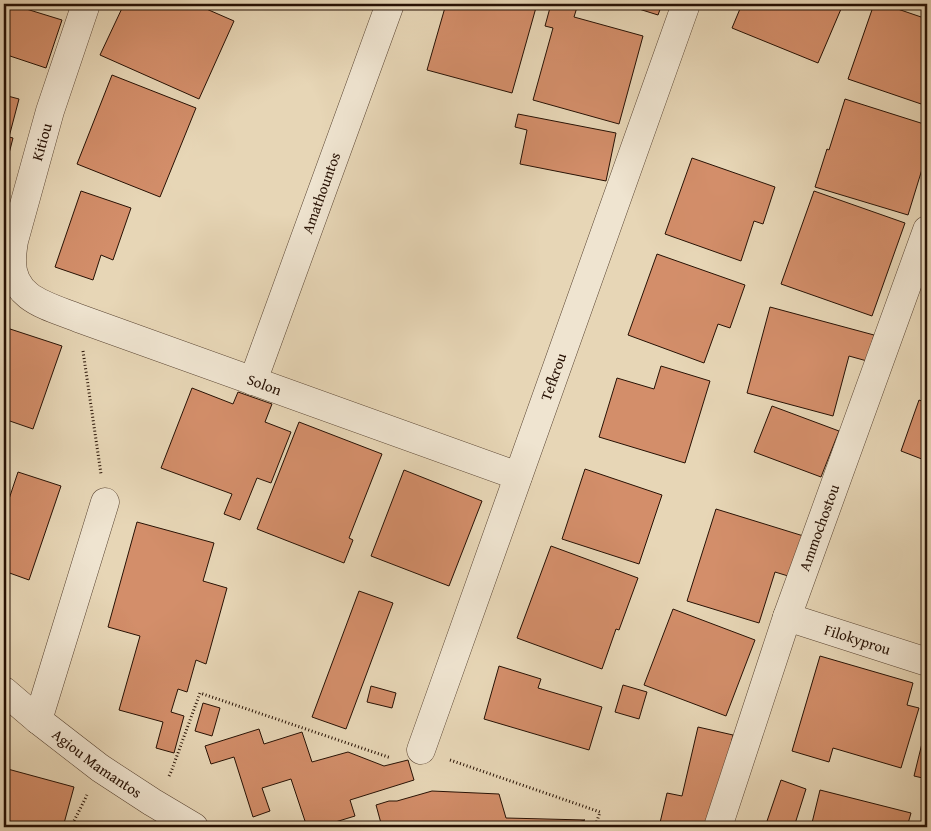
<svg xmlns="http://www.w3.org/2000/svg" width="931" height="831" viewBox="0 0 931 831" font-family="'Gentium Book Plus',serif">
	<rect width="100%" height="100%" fill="#e7d6b6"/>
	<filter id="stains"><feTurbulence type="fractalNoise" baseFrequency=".004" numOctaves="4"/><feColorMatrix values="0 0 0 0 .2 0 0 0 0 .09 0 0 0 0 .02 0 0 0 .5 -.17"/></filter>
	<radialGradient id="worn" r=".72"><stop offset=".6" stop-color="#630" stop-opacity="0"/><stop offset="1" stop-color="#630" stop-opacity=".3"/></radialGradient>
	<path fill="#d38e6a" stroke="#271104" d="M4,4H10L62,20L46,68L4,54Z
		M124,4H195L234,21L199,99L100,55Z
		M446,4H537L512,93L427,70Z
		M551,4H578L574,17L643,36L619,124L533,100L553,28L545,26Z
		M623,4H662L658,15Z
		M742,4H828L841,9L818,63L732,28Z
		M874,4H883L927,19V106L848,79Z
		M112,75L196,108L160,197L77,164Z
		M4,95L19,99L9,137L13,138L4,173Z
		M845,99L927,125V153L908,215L815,187L827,149L829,150Z
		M518,114L616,133L606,181L520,164L527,130L515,127Z
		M692,158L775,187L763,224L754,221L741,261L665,234Z
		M81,191L131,208L113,260L101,255L93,280L55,267Z
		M814,191L905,223L872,316L781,284Z
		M657,254L745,285L730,328L718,324L704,363L628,335Z
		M770,307L874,335L867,361L849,356L833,416L747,393Z
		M4,327L62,346L33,429L4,419Z
		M661,366L710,381L685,463L599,437L617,378L654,389Z
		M192,388L233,404L238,392L272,404L265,422L291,432L271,483L257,478L240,520L224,514L232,494L161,468Z
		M919,400L927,403V461L901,451Z
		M772,406L839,431L821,477L754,452Z
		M299,422L382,454L349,538L353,540L344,563L257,529Z
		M585,469L662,495L639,564L562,539Z
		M404,470L482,501L449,586L371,556Z
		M18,472L61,486L29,580L4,571V514Z
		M716,509L810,538L798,579L775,572L759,623L687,601Z
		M137,522L214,543L203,581L227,588L206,664L196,660L187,692L178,689L171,712L184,716L174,753L156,748L163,722L119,710L140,636L108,627Z
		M551,546L638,578L619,630L616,629L602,669L517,638Z
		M359,591L393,603L346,729L312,717Z
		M673,609L755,640L726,716L644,685Z
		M820,656L913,683L907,705L919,708L901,768L833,748L829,762L792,751Z
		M499,666L541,679L538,688L602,707L589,750L484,719Z
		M623,685L647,692L639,719L615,712Z
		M371,686L396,693L392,708L367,702Z
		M203,703L220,708L212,736L195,731Z
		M927,723V779L914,776Z
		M698,727L733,735L712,827H659L667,793L682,796Z
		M259,729L264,744L302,732L312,762L348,752L384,766L408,760L414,780L350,800L355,816L319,827H307L291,779L262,788L270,811L253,817L234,757L211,764L205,746Z
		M4,768L74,787L63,827H4Z
		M781,780L806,789L794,827H765Z
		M820,790L911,813L907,827H811Z
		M432,791L499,794L506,818L585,820L578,822L579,827H382L376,805L389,801H397Z"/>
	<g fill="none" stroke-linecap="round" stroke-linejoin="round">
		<g stroke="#574230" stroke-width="29">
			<g id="minor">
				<path id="s1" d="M86,4L50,111L14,241C13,247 12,254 12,261C12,299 48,306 78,318L518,476"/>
				<path id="s2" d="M253,381L390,4"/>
				<path id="s3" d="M787,617L927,662"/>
				<path id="s4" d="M4,691L38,720L100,768L152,802L194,827"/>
				<path d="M38,720L105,502"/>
				<path id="s5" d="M421,750L686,4"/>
				<path id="s6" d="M718,827L787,617L927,230"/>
			</g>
		</g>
		<path stroke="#271104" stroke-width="3" stroke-dasharray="1 2.5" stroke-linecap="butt" d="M83,351L101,474
			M450,760L600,812L595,827
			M169,776L171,772L200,693L391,758
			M71,827L87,795"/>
		<use href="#minor" stroke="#efe4d0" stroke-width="28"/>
	</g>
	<g text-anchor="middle" stroke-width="4" stroke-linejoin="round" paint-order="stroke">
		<g font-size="15" fill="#271104" stroke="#efe4d0">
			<text transform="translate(42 142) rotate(-74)" y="5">Kitiou</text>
			<text dy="5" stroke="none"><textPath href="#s2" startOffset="200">Amathountos</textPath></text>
			<text dy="5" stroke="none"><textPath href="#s5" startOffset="396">Tefkrou</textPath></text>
			<text dy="5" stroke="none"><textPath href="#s1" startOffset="560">Solon</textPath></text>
			<text dy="5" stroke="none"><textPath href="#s6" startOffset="316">Ammochostou</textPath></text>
			<text dy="5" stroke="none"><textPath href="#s3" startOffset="74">Filokyprou</textPath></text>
			<text dy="5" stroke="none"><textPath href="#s4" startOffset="118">Agiou Mamantos</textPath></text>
		</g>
	</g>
	<rect width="931" height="831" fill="none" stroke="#e7d6b6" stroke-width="20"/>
	<rect x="5" y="5" width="921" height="821" fill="none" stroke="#271104" stroke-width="2.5"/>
	<rect x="10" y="10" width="911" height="811" fill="none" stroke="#271104"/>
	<rect width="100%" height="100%" filter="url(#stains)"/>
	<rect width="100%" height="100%" fill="url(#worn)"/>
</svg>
